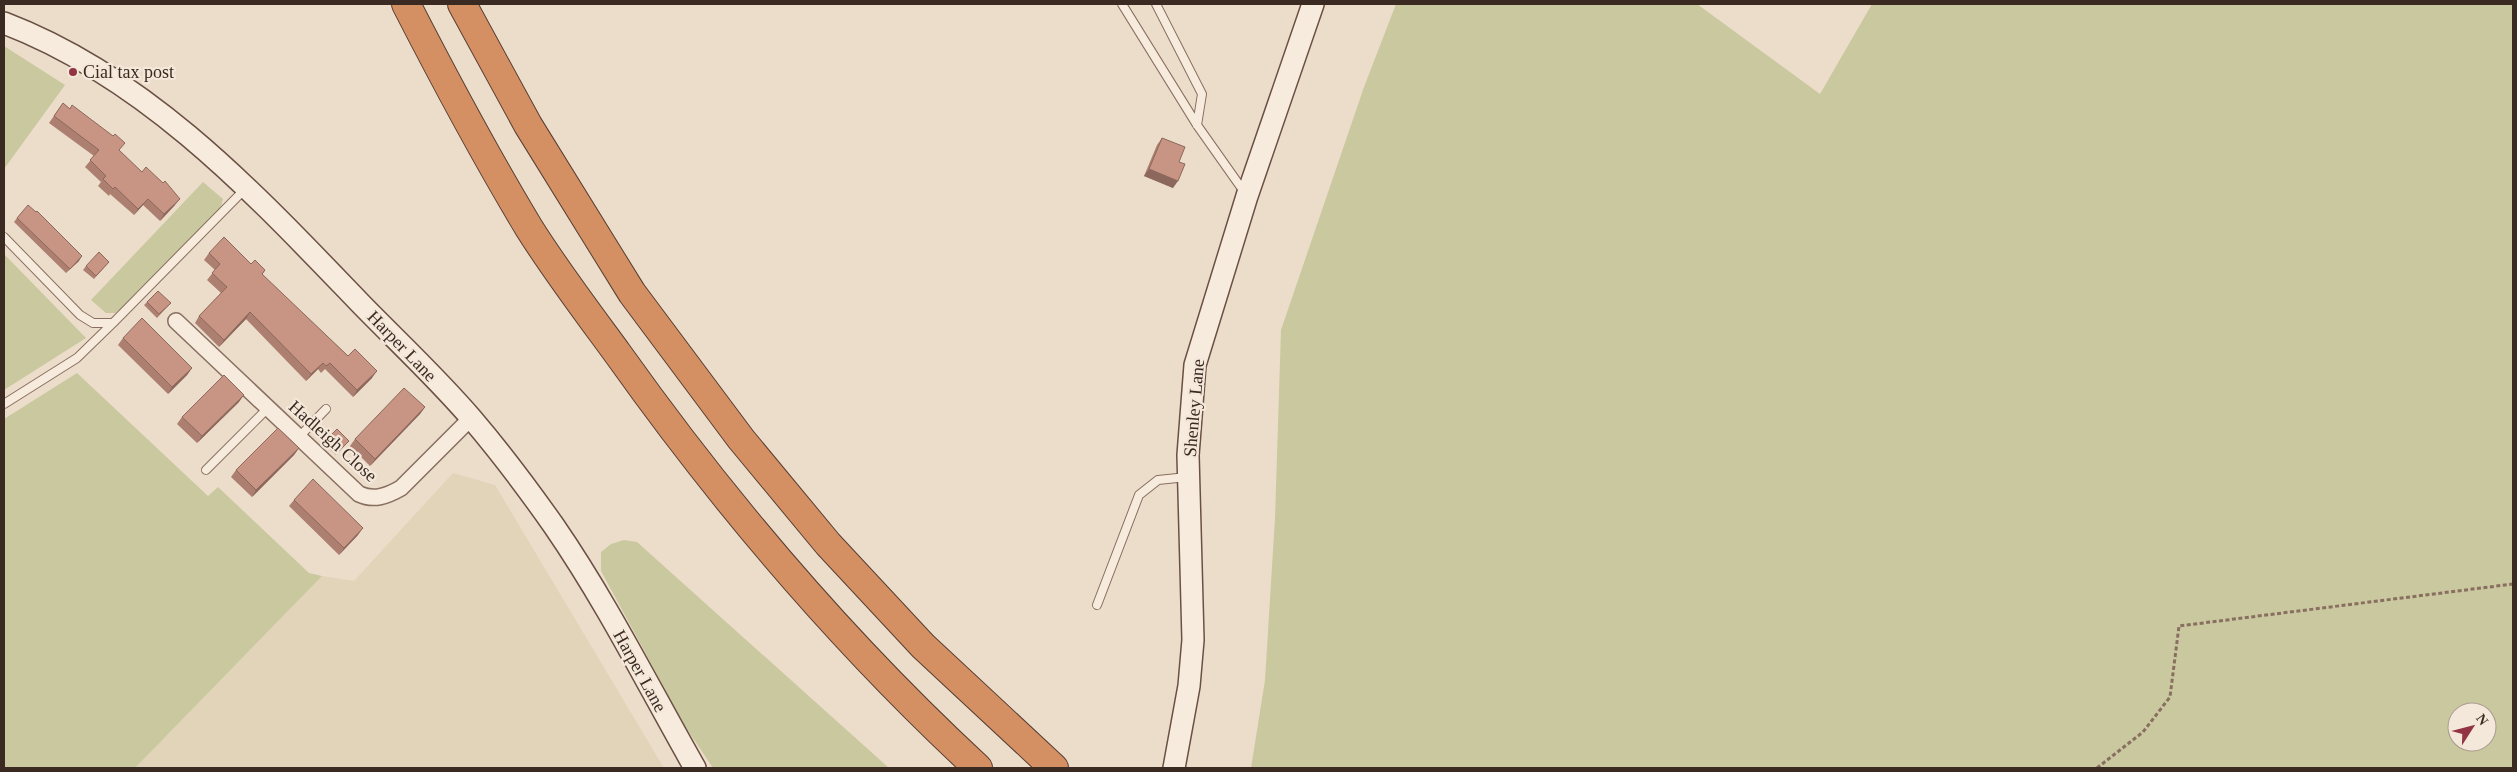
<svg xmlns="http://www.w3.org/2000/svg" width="2517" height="772" viewBox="0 0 2517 772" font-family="Georgia,serif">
	<rect width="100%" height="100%" fill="#ecddcb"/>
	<path fill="#e1d4b8" d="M453,473L495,485L664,768H135L322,576L354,581Z"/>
	<path fill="#cac89f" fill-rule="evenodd" d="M1396,4H1697L1820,94L1872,4H2513V768H1251L1265,680L1275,518L1281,330L1364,87ZM2457,712H2487V742H2457Z
		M4,46L65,85L4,169Z
		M203,182L223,199L220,210L123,307L115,313H106L91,300Z
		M4,254L86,338L4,390Z
		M77,373L208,496L218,487L309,573L322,576L135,768H4V419Z
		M624,540L637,542L889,768H713L685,726L601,571V552L611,544Z"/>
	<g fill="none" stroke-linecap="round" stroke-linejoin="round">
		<g stroke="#886f60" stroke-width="10">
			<path id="service" d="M1122,4L1197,125L1245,193
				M1156,4L1202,94L1197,125
				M4,237L80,315L93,323H113L245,189
				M4,404L77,358L113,323
				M299,437L326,409
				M206,470L268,408
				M1097,605L1139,495L1158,480L1187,477"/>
		</g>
		<g stroke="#886f60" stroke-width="18">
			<path id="minor" d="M176,321L359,494C374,501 387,496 401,488L471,418"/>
		</g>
		<g stroke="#6a5043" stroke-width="24">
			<path id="secondary" d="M4,23C148,78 255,194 360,303C397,341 437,378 472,419C501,453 528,489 554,526C607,603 649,687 695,768
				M1174,768L1189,686L1193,640L1188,455L1195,365L1247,196L1313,4"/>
		</g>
		<g stroke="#573e33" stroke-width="30">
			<path id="motorway" d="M406,4C445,80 485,155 529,228C556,271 588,313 618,354C724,503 844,644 978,768
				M462,4L528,125L632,293L741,439L828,544L923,646L1054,768"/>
		</g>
		<path stroke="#886f60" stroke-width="3" stroke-dasharray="4 2.5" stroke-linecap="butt" d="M2097,768L2143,732L2170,697L2179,626L2513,584"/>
		<use href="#service" stroke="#f7ebde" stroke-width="8"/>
		<use href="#minor" stroke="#f7ebde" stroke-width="15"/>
		<use href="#secondary" stroke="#f7ebde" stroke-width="21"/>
		<use href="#motorway" stroke="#d49063" stroke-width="28"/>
	</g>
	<path fill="#ac7f71" d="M63,103L120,151L175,205L160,221L143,205L134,215L110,194L109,196L98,186L101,182L85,167L94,156L49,123Z
		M1162,138L1179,162L1173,188L1144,176L1157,145Z
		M17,218L79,261L66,273L14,222Z
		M209,253L251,264L265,270L262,275L348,356L372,378L353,397L325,369L321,373L318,369L306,381L246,319L219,347L195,323L199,316L221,293L207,280L215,270L204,260Z
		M109,262L94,279L83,270L86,266Z
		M147,302L171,303L157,318L144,305Z
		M123,338L192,368L187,375L168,394L118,345Z
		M239,402L197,443L177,424L182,417Z
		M425,407L420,414L370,466L350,446L355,439Z
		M326,440L349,441L336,455L324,444Z
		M299,448L294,455L252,497L231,477L236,470Z
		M294,500L358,535L339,555L289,506Z"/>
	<path fill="#8c685c" d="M1149,169L1178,181L1173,188L1144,176Z
		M148,199L143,205L134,215L138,209Z
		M180,199L175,205L160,221L164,214Z
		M82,256L79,261L66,273L70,269Z
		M250,312L246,319L219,347L224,340Z
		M323,363L318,369L306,381L311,374Z
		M192,368L187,375L168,394L172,387Z
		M377,371L372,378L353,397L357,390Z
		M244,395L239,402L197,443L202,436Z
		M425,407L420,414L370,466L375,459Z
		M299,448L294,455L252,497L256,490Z
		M363,528L358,535L339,555L344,548Z"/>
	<path fill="#c89483" stroke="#8c685c" d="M63,103L70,109L72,105L113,136L115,134L125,143L119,150L142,172L146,167L163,183L165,181L180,199L164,214L148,199L138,209L115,187L113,189L103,179L106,176L90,160L99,150L54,116Z
		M1162,138L1185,147L1179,162L1185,164L1178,181L1149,169Z
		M28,205L36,212L37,211L82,256L70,269L17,218Z
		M224,237L251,264L255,260L265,270L262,274L348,356L355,349L377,371L357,390L330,363L326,366L323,363L311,374L250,312L224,340L199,316L227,287L212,273L220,264L209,253Z
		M99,252L109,262L96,276L86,266Z
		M158,291L171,303L159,314L147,302Z
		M142,318L192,368L172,387L123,338Z
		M224,375L244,395L202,436L182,417Z
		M404,388L425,407L375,459L355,439Z
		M278,428L299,448L256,490L236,470Z
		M337,429L349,441L338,452L326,440Z
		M313,479L363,528L344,548L294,500Z"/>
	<circle fill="#933444" stroke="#f4e8da" stroke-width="2" cx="73" cy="72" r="5"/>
	<g text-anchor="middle" stroke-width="4.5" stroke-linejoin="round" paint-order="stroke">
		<g font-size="18" fill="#3a2a22" stroke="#f4e8da" text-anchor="start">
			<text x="83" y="78">Cial tax post</text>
		</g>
		<g font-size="18" fill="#3a2a22" stroke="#f4e8da">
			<text transform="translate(402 346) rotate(46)" y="6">Harper Lane</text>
			<text transform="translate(1194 408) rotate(-85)" y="6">Shenley Lane</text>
			<text transform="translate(333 441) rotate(42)" y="6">Hadleigh Close</text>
			<text transform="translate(640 671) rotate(61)" y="6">Harper Lane</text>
		</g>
	</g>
	<rect width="2517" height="772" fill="none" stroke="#3a2a22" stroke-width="10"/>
	<g transform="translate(2472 727) rotate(54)"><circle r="24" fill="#f4e8da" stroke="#aa9c90"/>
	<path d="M0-4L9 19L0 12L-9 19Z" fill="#933444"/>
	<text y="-8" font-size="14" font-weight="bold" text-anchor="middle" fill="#3a2a22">N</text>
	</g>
</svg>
